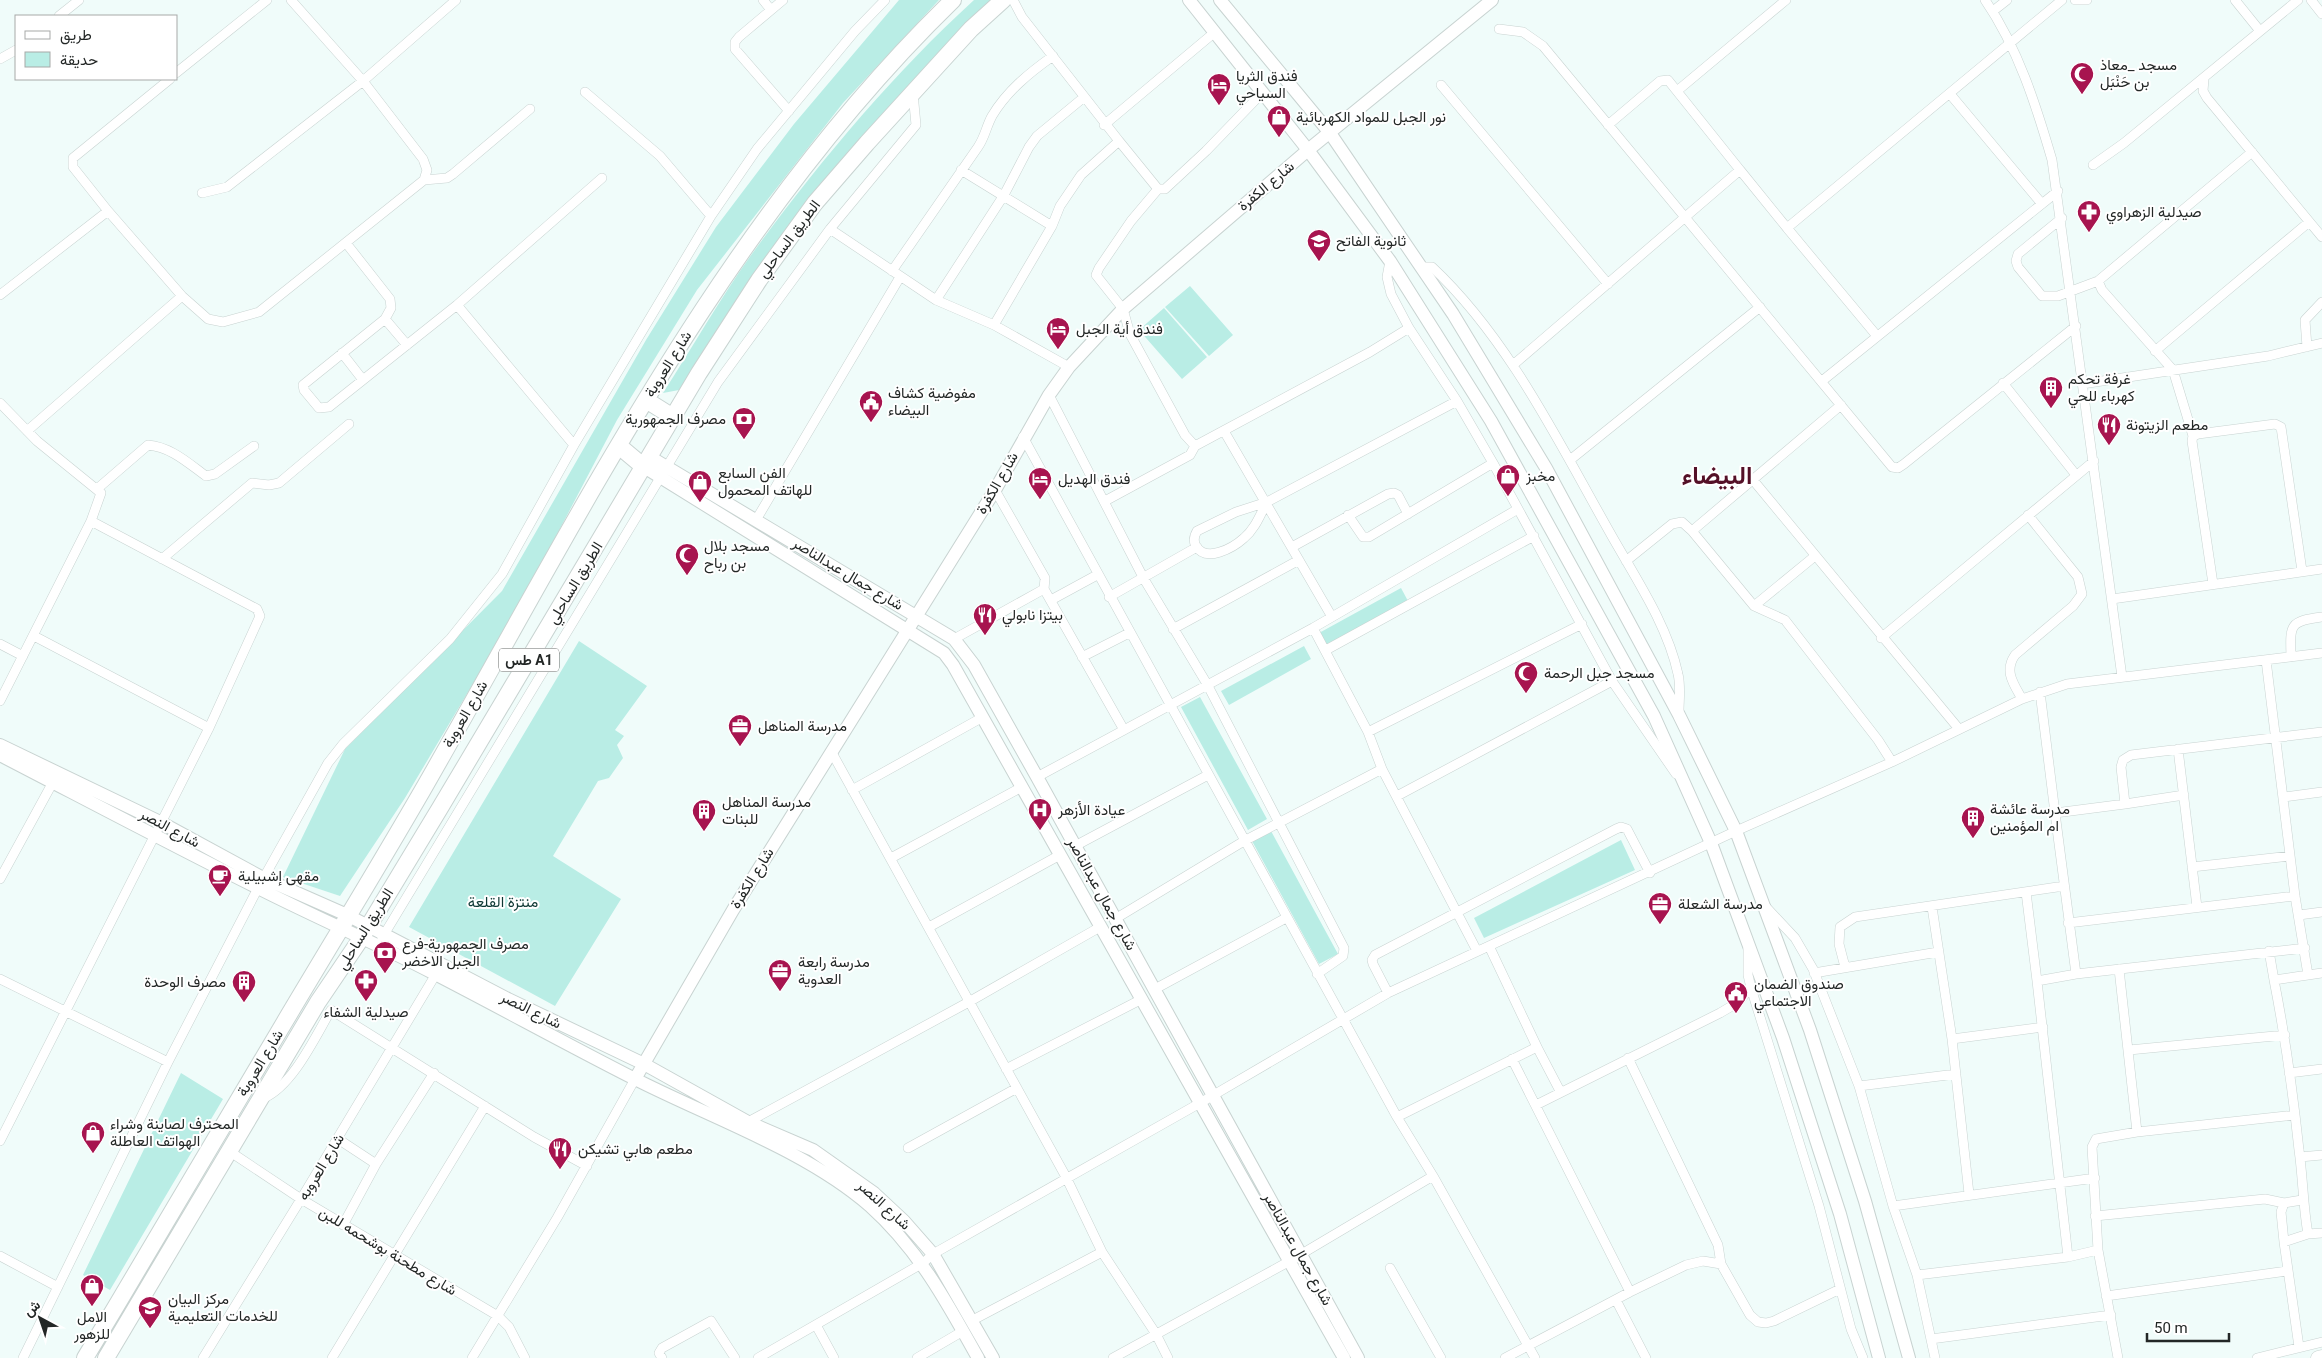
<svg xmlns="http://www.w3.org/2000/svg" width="2322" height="1358" viewBox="0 0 2322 1358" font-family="Roboto,Vazirmatn,sans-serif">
	<rect width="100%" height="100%" fill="#f0fcfa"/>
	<path fill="#b9ede5" d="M899,0H939L843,103L697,290L617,420L521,603L405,798L340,896L283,877L345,749L502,591L646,340L716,227L794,124Z
		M974,0H998L881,119L770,250L679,390L663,393C694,345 723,293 757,247C822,159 893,74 974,0Z
		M1190,286L1233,335L1209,356L1165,307Z
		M1164,308L1207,357L1182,379L1139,330Z
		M1401,588L1408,601L1326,647L1319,633Z
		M579,641L647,686L615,730L624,736L617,745L623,758L609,778L598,781L553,856L621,899L555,1006L409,927Z
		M1304,646L1311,659L1229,705L1221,691Z
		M1200,697L1267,819L1248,830L1181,707Z
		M1271,831L1338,954L1319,964L1252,841Z
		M1621,840L1635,870L1484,938L1474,918Z
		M181,1073L223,1099L110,1290L83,1275Z"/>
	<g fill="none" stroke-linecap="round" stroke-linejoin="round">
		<g stroke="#c8d3d1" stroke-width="10">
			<path id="street" d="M763,0L771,10
				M783,0L739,37L735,42V49L789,111
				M1985,0C2018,48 2036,105 2052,160L2122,677
				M2075,0H2087
				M2235,0L2260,31
				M2311,0L2322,14
				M1993,11L2007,0
				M59,16L79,0
				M1499,29L1523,32L1543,46L1892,467L1898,468L1904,464L2076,326
				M0,59L16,50
				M176,73L267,0
				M2204,79L2203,91L2207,98L2322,237
				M1441,85L1608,284
				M1677,91L1786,0
				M585,92L660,156L711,216
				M1950,94L2042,204
				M1104,125L1215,32
				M1608,125L1660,81L1668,80L1740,170
				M1119,141L1158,189
				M2093,165L2124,143L2298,0
				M961,170L1052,226
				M424,180L447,178L453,174L530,109
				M202,193L227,187L363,81L456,0
				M2062,218L2018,254L2016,261L2018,267L2042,296H2058L2098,281L2252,152
				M1787,228L1877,336
				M830,229L936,300L994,325L1069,367
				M346,243L390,299L391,308L385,319L407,345
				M1390,261L1387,277L1391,294L1409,328L1457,401L1493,463L1612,681L1676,774
				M1422,267H1432C1508,338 1558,441 1609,531C1634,576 1667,623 1678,674C1681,686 1679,700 1679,712
				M892,271L978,147C985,137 986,127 992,116C1007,91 1029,73 1053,56
				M2098,281L2102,290L2173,370L2193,436
				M0,295L108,211L73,167V158L170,79
				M182,296L208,319L223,322L259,312L424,180L427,170L423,159L363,81L291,0
				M936,300L1004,195L1029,147L1037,136L1083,98
				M457,305L574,445
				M385,319L303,385L304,390L319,408L329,407L457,305L602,178
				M994,325L1052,226L1060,206L1081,175L1119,141L1022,17L1013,0
				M2307,347L2305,320L2322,302
				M2155,351L2309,222
				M342,353L363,380
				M1513,365L1740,170L1787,228L2062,0
				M1822,381L2058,191
				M2003,383L2076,475
				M2082,384L2268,356L2322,343
				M1049,395L1144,579L1207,684L1344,948L1343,956L1317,974
				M0,403L37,441L101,493L91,521
				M27,431L182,296L108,211
				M1224,431L1332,617
				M1023,437L1397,1117L1433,1176L1535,1358
				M1195,446L1185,435L1130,334L1123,309L1096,275L1099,268L1131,221L1158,189H1165L1206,151L1263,92
				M1570,460L1760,307
				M1753,480L1959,729
				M97,489L148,445C171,447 188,463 206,476L215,474L254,446
				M995,490L1045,578L1044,589L1124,730
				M1105,501L1190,455L1195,446L1370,352L1409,328
				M1267,502C1260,515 1255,529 1244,538C1233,548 1206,563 1196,546C1193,541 1194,536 1197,531L1236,512L1267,502L1457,401
				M1348,515L1363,537H1369L1493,463
				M756,520L900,277
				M1692,531L1754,606L1785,620L1878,740L1892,762
				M1292,547L1388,494L1394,493L1398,495L1408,514
				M162,559L252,483L269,485L279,483L349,424
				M1626,561L1672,524L1682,522L1692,531L1841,405
				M2213,584L2192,441L2193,436L2198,434L2275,424L2281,427L2302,571
				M1109,597L1197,547
				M2112,599L2322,569
				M1051,600L1097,575
				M1754,606L1815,556
				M1313,628L1368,732L1382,769L1477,951
				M1173,629L1299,560
				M34,636L209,728
				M1881,638L2094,461
				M954,639L1044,589
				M0,644L23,656
				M1326,650L1534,536
				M1082,657L1129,633
				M2291,657C2290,625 2289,621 2322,617
				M2266,660L2295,896L2308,975L2322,973
				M2040,692L2055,813L2125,804
				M2022,699C2013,683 2004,671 2015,655L2073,606L2082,594L2078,577L2028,515
				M0,701L91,521L257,609L260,616L209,728L0,1141
				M1368,732L1582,624
				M2178,749L2197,907
				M831,751L1066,1177L1102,1252L1156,1334L1168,1358
				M1037,777L1313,628L1518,509
				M852,790L983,717
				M2184,795L2125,804L2121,767L2123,760L2131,755L2322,732
				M1397,796L1612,681
				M2284,797L2322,792
				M2055,813L2076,974L2305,948
				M1075,846L1208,775
				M891,858L1022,787
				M2192,867L2290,856
				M0,879L53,782
				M2026,892L2037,981
				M1766,907L1795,938L1813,969L1859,1086L1893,1206L1917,1275L1935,1358
				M1932,907L1952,1039L1969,1194
				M2299,915L2322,912
				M1115,919L1244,841L1382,769
				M2068,923L2295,896
				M929,927L1060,855
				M382,938L718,382L830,229L916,125L913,93
				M1489,946L1537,1047
				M1748,949V975L1751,988L1819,1206L1851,1329L1863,1358
				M2269,951L2274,980L2308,975
				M1845,967L1839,944L1840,927L1855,917L2064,886
				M2119,969L2137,1132
				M1814,973L1938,952
				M0,979L168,1062
				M2274,980C2285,1036 2293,1093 2299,1150C2303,1178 2303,1206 2308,1234
				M1155,989L1286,918
				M1388,993L1373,964L1372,960L1375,955L1616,829L1621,827L1627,829L1650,873
				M1952,1039L2043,1027
				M2129,1050L2285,1035
				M1628,1058L1718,1245L1721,1264L1750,1315L1758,1322L1766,1323L1774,1321L1840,1289
				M1512,1059L1630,1292
				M1006,1069L1142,999
				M2289,1073L2322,1069
				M1859,1086L1956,1074
				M264,1098C293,1085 315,1037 331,1010L534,1137L587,1166
				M1536,1105L1720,1013L1737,1003L1751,988
				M1397,1117L1537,1047L1560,1091
				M748,1122L967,1003L1100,927
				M338,1139L376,1164
				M908,1148L1017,1088
				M229,1151L301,1199L498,1316L509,1327L525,1358
				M2300,1157L2322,1155
				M2302,1200L2284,1203L2281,1212L2284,1242L2308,1234L2322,1233
				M1893,1206L2095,1178
				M2095,1216L2265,1199L2284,1203
				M343,1225L376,1164L434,1073
				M2284,1242L2299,1347
				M0,1256L58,1287
				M2068,1257L2037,981L2076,974
				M1390,1268L1441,1358
				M1917,1275L2068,1257L2098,1250
				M2106,1296L2287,1271
				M1616,1300L1646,1358
				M971,1321L1102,1252
				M816,1325L834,1358
				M1931,1339L2111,1315
				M23,1358L168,1062L258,888L328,763L343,744L450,639L502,574L574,445L711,216L757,149L855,31L885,0
				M203,1358L301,1199L436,974
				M332,1358L485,1106
				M472,1358L557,1218L635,1079
				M662,1358L659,1353L662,1348L711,1321L735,1358
				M758,1358L923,1263L933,1254L1200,1103L1388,993L1736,831L1892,762L2022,699L2067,684L2322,653
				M917,1358L963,1331
				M1113,1358L1288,1262L1433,1176
				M1505,1358L1630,1292L1686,1265L1703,1261L1721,1264
				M2118,1358L2098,1250L2092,1147L2096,1139L2137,1132L2295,1115
				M2257,1358L2322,1342"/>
		</g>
		<g stroke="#c8d3d1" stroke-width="14">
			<path id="secondary" d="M1189,0L1308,150L1390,261L1491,421L1654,716L1711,843L1783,1038L1840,1214L1879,1358
				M1220,0L1330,133L1453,314L1546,468L1679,715L1736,831L1810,1030L1865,1201L1909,1358
				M650,457L954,639L974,665L1037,777L1358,1358
				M644,467L944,653L953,665L1344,1358
				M0,745L160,822L263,878L347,915L508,999L644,1064L748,1122L813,1150L874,1193L904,1221L933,1254L993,1358
				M0,755C85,799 170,844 256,887C315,917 376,943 435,974C501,1008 566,1044 633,1078C709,1117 806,1150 870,1206C918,1249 947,1302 978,1358
				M635,1079L733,910L995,490L1049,395L1069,367L1123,309L1308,150L1492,0"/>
		</g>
		<g stroke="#c8d3d1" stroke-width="15">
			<path id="primary" d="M2318,1358L2322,1357"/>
		</g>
		<g stroke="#c8d3d1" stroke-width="18">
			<path id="highway" d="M646,400L673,417
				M619,446L644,467
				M85,1358C152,1247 217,1135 284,1023C331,944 379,866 425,786C582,512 724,222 953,0
				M106,1358L318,1002L362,937L440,808L699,373L759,280L815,203L867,143L971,29L1003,0"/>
		</g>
		<use href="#street" stroke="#fff" stroke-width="9"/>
		<use href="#secondary" stroke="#fff" stroke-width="12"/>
		<use href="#primary" stroke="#fff" stroke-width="14"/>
		<use href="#highway" stroke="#fff" stroke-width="16"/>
	</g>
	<defs>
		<g id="mosque-pin" transform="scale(1.25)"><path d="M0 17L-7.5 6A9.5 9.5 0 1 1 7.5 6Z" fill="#a7144f" stroke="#fff"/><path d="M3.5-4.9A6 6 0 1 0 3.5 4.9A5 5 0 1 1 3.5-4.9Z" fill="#fff"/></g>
		<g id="hotel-pin" transform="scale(1.25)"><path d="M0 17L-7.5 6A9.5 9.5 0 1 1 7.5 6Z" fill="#a7144f" stroke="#fff"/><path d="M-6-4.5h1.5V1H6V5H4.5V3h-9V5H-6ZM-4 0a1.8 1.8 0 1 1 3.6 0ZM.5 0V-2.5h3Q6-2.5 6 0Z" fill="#fff"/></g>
		<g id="shop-pin" transform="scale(1.25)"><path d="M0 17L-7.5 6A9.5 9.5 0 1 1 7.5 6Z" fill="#a7144f" stroke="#fff"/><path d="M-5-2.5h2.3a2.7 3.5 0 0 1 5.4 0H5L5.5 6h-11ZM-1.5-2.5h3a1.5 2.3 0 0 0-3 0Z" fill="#fff"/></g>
		<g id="pharmacy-pin" transform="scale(1.25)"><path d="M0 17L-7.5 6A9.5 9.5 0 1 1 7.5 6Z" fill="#a7144f" stroke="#fff"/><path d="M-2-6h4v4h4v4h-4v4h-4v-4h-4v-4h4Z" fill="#fff"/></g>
		<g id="school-pin" transform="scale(1.25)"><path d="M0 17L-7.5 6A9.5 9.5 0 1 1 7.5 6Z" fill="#a7144f" stroke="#fff"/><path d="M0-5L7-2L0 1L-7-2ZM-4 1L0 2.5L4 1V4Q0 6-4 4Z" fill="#fff"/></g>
		<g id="building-pin" transform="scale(1.25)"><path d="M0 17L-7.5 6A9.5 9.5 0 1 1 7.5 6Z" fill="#a7144f" stroke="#fff"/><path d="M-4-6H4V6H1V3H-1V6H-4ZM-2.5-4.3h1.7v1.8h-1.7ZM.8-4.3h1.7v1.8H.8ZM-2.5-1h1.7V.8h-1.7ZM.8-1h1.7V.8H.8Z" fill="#fff"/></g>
		<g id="civic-pin" transform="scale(1.25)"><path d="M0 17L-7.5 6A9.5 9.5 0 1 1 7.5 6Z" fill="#a7144f" stroke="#fff"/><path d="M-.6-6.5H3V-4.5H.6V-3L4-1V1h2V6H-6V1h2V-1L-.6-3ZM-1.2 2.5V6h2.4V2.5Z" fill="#fff"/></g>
		<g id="bank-pin" transform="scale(1.25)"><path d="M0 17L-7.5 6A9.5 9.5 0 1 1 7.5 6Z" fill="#a7144f" stroke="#fff"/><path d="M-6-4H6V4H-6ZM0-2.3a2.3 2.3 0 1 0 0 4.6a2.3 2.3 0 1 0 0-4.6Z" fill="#fff"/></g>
		<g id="restaurant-pin" transform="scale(1.25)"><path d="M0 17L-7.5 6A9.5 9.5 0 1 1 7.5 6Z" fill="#a7144f" stroke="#fff"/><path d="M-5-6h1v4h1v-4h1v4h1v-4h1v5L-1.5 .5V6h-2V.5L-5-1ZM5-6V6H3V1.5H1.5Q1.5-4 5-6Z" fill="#fff"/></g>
		<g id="office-pin" transform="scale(1.25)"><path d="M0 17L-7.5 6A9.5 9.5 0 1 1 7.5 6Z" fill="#a7144f" stroke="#fff"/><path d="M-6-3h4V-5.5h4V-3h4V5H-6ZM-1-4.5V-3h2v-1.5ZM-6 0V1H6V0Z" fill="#fff"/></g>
		<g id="hospital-pin" transform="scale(1.25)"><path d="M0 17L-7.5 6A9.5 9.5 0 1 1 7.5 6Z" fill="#a7144f" stroke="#fff"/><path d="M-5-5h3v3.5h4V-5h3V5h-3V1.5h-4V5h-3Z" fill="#fff"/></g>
		<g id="cafe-pin" transform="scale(1.25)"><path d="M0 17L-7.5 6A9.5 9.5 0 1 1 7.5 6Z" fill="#a7144f" stroke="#fff"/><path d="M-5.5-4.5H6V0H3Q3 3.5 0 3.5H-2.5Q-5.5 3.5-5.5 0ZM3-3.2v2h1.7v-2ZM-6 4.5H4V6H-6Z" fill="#fff"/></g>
	</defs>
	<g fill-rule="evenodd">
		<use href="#mosque-pin" x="2082" y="74"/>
		<use href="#hotel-pin" x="1219" y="85"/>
		<use href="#shop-pin" x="1279" y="117"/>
		<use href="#pharmacy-pin" x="2089" y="212"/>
		<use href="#school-pin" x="1319" y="241"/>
		<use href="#hotel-pin" x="1058" y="329"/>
		<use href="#building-pin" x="2051" y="388"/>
		<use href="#civic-pin" x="871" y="402"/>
		<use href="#bank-pin" x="744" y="419"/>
		<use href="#restaurant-pin" x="2109" y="425"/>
		<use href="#shop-pin" x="1508" y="476"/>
		<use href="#hotel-pin" x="1040" y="479"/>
		<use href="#shop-pin" x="700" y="482"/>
		<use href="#mosque-pin" x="687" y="555"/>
		<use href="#restaurant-pin" x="985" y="615"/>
		<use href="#mosque-pin" x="1526" y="673"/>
		<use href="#office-pin" x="740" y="726"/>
		<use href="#hospital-pin" x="1040" y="810"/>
		<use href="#building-pin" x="704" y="811"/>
		<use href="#building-pin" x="1973" y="818"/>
		<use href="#cafe-pin" x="220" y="876"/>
		<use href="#office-pin" x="1660" y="904"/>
		<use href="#bank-pin" x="385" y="953"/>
		<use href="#office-pin" x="780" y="971"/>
		<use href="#pharmacy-pin" x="366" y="981"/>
		<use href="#building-pin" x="244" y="982"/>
		<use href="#civic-pin" x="1736" y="993"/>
		<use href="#shop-pin" x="93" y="1133"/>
		<use href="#restaurant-pin" x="560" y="1149"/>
		<use href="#shop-pin" x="92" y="1286"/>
		<use href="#school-pin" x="150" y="1308"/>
	</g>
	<g text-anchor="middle" stroke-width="4" stroke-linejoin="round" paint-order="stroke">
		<rect fill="#fff" stroke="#656867" stroke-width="1" x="499" y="648.5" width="60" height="23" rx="4"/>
		<g font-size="14" font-weight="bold" fill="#232726">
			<text x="529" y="665">طس A1</text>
		</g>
		<g font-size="15" fill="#232726" stroke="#fff" text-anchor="start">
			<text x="2100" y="70">مسجد _معاذ<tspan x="2100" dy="17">بن حَنْبَل</tspan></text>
			<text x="1236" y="81">فندق الثريا<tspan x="1236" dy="17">السياحي</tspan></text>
			<text x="1296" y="122">نور الجبل للمواد الكهربائية</text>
			<text x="2106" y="217">صيدلية الزهراوي</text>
			<text x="1336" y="246">ثانوية الفاتح</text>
			<text x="1076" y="334">فندق أية الجبل</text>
			<text x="2068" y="384">غرفة تحكم<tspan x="2068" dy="17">كهرباء للحي</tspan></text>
			<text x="888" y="398">مفوضية كشاف<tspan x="888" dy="17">البيضاء</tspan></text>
			<text x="726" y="424" text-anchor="end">مصرف الجمهورية</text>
			<text x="2126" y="430">مطعم الزيتونة</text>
			<text x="718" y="478">الفن السابع<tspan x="718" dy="17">للهاتف المحمول</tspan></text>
			<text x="1526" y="481">مخبز</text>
			<text x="1058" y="484">فندق الهديل</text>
			<text x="704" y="551">مسجد بلال<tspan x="704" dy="17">بن رباح</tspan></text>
			<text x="1002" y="620">بيتزا نابولي</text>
			<text x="1544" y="678">مسجد جبل الرحمة</text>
			<text x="758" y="731">مدرسة المناهل</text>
			<text x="722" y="807">مدرسة المناهل<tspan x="722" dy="17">للبنات</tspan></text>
			<text x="1990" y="814">مدرسة عائشة<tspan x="1990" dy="17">ام المؤمنين</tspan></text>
			<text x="1058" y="815">عيادة الأزهر</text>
			<text x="238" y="881">مقهى إشبيلية</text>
			<text x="1678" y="909">مدرسة الشعلة</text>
			<text x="402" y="949">مصرف الجمهورية-فرع<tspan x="402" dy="17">الجبل الاخضر</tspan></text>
			<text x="798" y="967">مدرسة رابعة<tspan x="798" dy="17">العدوية</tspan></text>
			<text x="226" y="987" text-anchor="end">مصرف الوحدة</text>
			<text x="1754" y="989">صندوق الضمان<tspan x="1754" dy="17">الاجتماعي</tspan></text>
			<text x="366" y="1017" text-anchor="middle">صيدلية الشفاء</text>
			<text x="110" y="1129">المحترف لصاينة وشراء<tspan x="110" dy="17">الهواتف العاطلة</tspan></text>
			<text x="578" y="1154">مطعم هابي تشيكن</text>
			<text x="168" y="1304">مركز البيان<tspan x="168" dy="17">للخدمات التعليمية</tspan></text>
			<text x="92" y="1322" text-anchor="middle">الامل<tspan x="92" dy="17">للزهور</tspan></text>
		</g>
		<g font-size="15" fill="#232726" stroke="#fff">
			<text transform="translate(1266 186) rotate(-40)" y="5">شارع الكفرة</text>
			<text transform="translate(789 239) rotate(-53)" y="5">الطريق الساحلي</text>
			<text transform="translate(668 364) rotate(-58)" y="5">شارع العروبة</text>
			<text transform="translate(997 483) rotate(-60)" y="5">شارع الكفرة</text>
			<text transform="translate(848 574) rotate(31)" y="5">شارع جمال عبدالناصر</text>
			<text transform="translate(575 583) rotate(-59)" y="5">الطريق الساحلي</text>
			<text transform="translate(465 714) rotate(-60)" y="5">شارع العروبة</text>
			<text transform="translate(170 828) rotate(28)" y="5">شارع النصر</text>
			<text transform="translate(752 878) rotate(-58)" y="5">شارع الكفرة</text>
			<text transform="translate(1102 894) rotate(61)" y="5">شارع جمال عبدالناصر</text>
			<text transform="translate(365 929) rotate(-58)" y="5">الطريق الساحلي</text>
			<text transform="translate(531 1010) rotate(26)" y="5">شارع النصر</text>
			<text transform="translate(260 1063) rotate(-59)" y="5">شارع العروبة</text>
			<text transform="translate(321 1167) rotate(-59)" y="5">شارع العروبه</text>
			<text transform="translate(884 1205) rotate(42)" y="5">شارع النصر</text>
			<text transform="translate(1298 1249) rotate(61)" y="5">شارع جمال عبدالناصر</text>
			<text transform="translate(388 1251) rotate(31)" y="5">شارع مطحنة بوشحمه للبن</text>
		</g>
		<g font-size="15" fill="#0e3834" stroke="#fff">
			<text x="503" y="907">منتزة القلعة</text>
		</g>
		<g font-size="25" font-weight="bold" fill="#541027" stroke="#fff">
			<text x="1717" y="484">البيضاء</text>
		</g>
	</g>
	<rect x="15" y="15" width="162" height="65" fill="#ffffff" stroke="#a7a9a8"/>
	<rect x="25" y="31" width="25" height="8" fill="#ffffff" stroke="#a7a9a8"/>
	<text x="60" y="40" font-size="15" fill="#232726">طريق</text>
	<rect x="25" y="52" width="25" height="15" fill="#b9ede5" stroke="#a7a9a8"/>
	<text x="60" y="65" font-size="15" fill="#232726">حديقة</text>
	<g transform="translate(40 1318) rotate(320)" stroke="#ffffff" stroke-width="4" paint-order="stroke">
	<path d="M0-4L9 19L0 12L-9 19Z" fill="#232726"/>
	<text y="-8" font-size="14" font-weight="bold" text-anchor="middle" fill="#232726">ش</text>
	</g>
	<path d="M2147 1333v8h82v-8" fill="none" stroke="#232726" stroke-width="2.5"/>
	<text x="2154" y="1333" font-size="15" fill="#232726" stroke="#ffffff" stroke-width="4" paint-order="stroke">50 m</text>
</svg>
